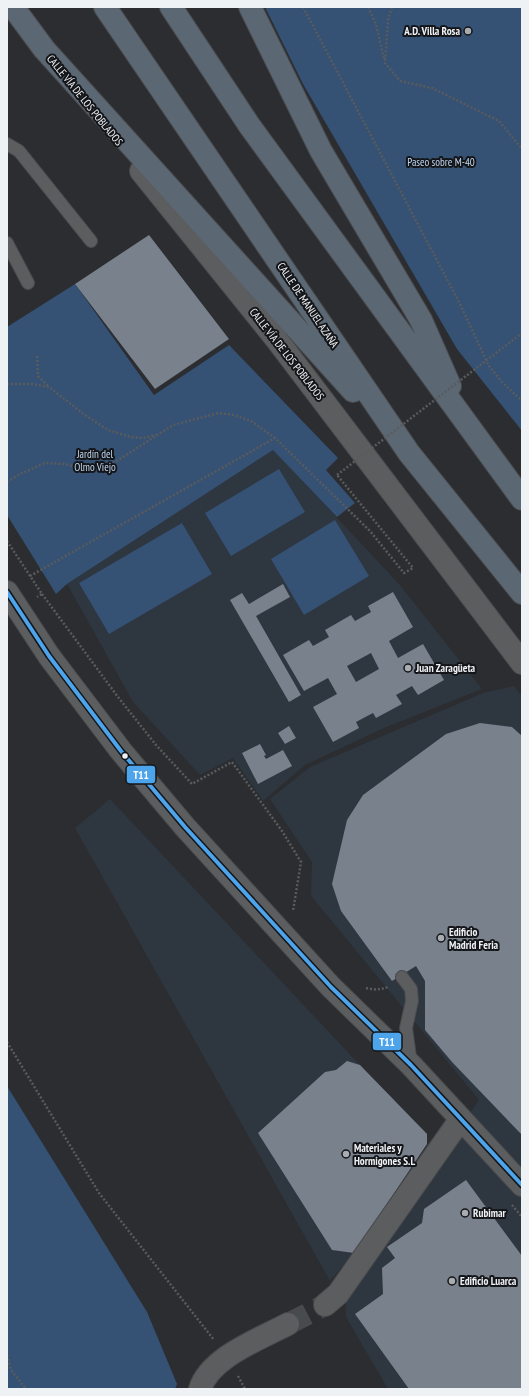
<svg xmlns="http://www.w3.org/2000/svg" width="529" height="1396" viewBox="0 0 529 1396" font-family="'PT Sans Narrow',sans-serif">
	<rect width="100%" height="100%" fill="#2b2d30"/>
	<path fill="#2e3640" d="M273,449L400,585L482,689L384,728L305,765L263,801L233,758L200,775L133,702L67,584Z
		M514,686L522,696V1389H388L346,1317V1290L479,1100L311,896L312,862L270,799L310,767L483,693Z
		M110,799L360,1065L427,1134V1144L423,1150L354,1253L330,1281L75,828Z"/>
	<path fill="#355174" d="M265,7H522V431L457,349L303,84Z
		M75,284L154,395L229,345L338,458L326,470L355,503L337,517L273,450L67,584L56,594L7,515V327Z
		M279,469L305,512L231,556L205,513Z
		M335,520L369,576L304,615L271,559Z
		M182,523L212,574L109,634L79,583Z
		M7,1086L147,1312L177,1384L175,1389H7Z"/>
	<path fill="#79818c" fill-rule="evenodd" d="M149,235L229,339L155,389L75,284Z
		M283,584L290,597L256,616L301,695L289,702L230,600L242,593L249,604Z
		M393,592L413,627L389,641L398,658L423,644L444,680L418,695L412,686L396,695L402,704L376,718L373,713L356,722L359,728L333,742L313,707L337,694L328,678L304,691L283,655L309,640L313,646L329,637L325,630L351,615L355,621L371,612L368,606ZM371,653L379,669L356,682L347,666Z
		M480,723L512,727L522,736V1135L452,1062L425,1030V981L416,966L392,981L341,911L332,884L347,820L363,795L446,734Z
		M289,726L296,738L285,744L278,733Z
		M260,744L266,755L264,756L266,759L283,750L292,766L258,784L242,753Z
		M347,1061L360,1065L427,1134V1144L354,1253L332,1250L258,1133L325,1072L336,1070Z
		M466,1180L522,1256V1389H409L355,1314L383,1294L382,1268L395,1258L387,1247L422,1223L424,1209Z"/>
	<g fill="none" stroke-linecap="round" stroke-linejoin="round">
		<path stroke="#484b4e" stroke-width="22" stroke-dasharray="22 11" stroke-linecap="butt" d="M288,1324L325,1305"/>
		<g stroke="#494a4c" stroke-width="14">
			<path id="lane" d="M7,144L19,151L91,241
				M7,243L28,283
				M402,977L411,989L412,1001L406,1028L411,1064"/>
		</g>
		<g stroke="#494a4c" stroke-width="24">
			<path id="street" d="M141,171L277,340L522,663
				M7,592L49,656L121,751L185,827L331,987L411,1065L522,1185
				M325,1305L338,1294L460,1120
				M200,1389C210,1357 260,1339 288,1324"/>
		</g>
		<g stroke="#494a4c" stroke-width="24">
			<path id="highway" d="M13,7L44,49L353,391
				M105,7L409,453L522,593
				M171,7L249,125L522,499
				M250,7L321,151L421,320L450,386"/>
		</g>
		<path stroke="#5a5b5d" stroke-width="2.5" stroke-dasharray="2 2" stroke-linecap="butt" d="M303,7L458,300L489,366L502,382L522,401
			M368,7L376,24L384,59
			M392,7L388,20L385,63L400,81L432,88L499,121L522,149
			M37,356L38,376L49,387
			M7,384H32L49,387L85,415L108,430L131,437L143,438L156,435
			M7,482L20,474L45,463L65,464L83,469L109,466L173,425L219,413L234,415L251,421L275,438L370,531L404,573L413,568L337,475
			M7,541L42,594L37,597
			M30,576L275,438
			M42,594L118,697L156,745L192,784L232,762L282,831L301,862L293,911
			M366,988C374,990 380,990 388,987
			M7,1042L99,1193L214,1340
			M512,1205L522,1217
			M7,1355L11,1370L26,1389
			M238,1376L245,1389"/>
		<use href="#lane" stroke="#5b5d5f" stroke-width="12"/>
		<use href="#street" stroke="#5b5d5f" stroke-width="22"/>
		<use href="#highway" stroke="#5c6774" stroke-width="22"/>
		<path stroke="#5a5b5d" stroke-width="2.5" stroke-dasharray="2 2" stroke-linecap="butt" d="M337,475L522,333"/>
		<g stroke="#131518" stroke-width="7">
			<path id="bus-1" d="M7,592L49,656L121,751L185,827L331,987L411,1065L522,1185"/>
		</g>
		<use href="#bus-1" stroke="#4da4eb" stroke-width="4"/>
	</g>
	<g fill="#aaadb0" stroke="#131518" stroke-width="1.5">
		<circle cx="468" cy="31" r="4"/>
		<circle cx="408" cy="668" r="4"/>
		<circle cx="441" cy="938" r="4"/>
		<circle cx="346" cy="1154" r="4"/>
		<circle cx="465" cy="1213" r="4"/>
		<circle cx="452" cy="1281" r="4"/>
	</g>
	<circle fill="#eff2f5" stroke="#131518" stroke-width="1.5" cx="125" cy="756" r="3.5"/>
	<g text-anchor="middle" stroke-width="4" stroke-linejoin="round" paint-order="stroke">
		<g font-size="11" font-weight="bold" fill="#eff2f5" stroke="#131518" text-anchor="start">
			<text x="460" y="35" text-anchor="end">A.D. Villa Rosa</text>
			<text x="416" y="672">Juan Zaragüeta</text>
			<text x="449" y="936">Edificio<tspan x="449" dy="13">Madrid Feria</tspan></text>
			<text x="354" y="1152">Materiales y<tspan x="354" dy="13">Hormigones S.L</tspan></text>
			<text x="473" y="1217">Rubimar</text>
			<text x="460" y="1285">Edificio Luarca</text>
		</g>
		<g font-size="11" fill="#eff2f5" stroke="#131518">
			<text transform="translate(85 100) rotate(51)" y="4">CALLE VÍA DE LOS POBLADOS</text>
			<text transform="translate(308 305) rotate(56)" y="4">CALLE DE MANUEL AZAÑA</text>
			<text transform="translate(287 354) rotate(52)" y="4">CALLE VÍA DE LOS POBLADOS</text>
		</g>
		<g font-size="11" fill="#c0d6f1" stroke="#131518">
			<text x="441" y="166">Paseo sobre M-40</text>
			<text x="95" y="458">Jardín del<tspan x="95" dy="13">Olmo Viejo</tspan></text>
		</g>
	</g>
	<g stroke="#131518" stroke-width="1.5">
		<rect x="126" y="765" width="30" height="19" rx="4" fill="#4da4eb"/>
		<rect x="372" y="1032" width="30" height="19" rx="4" fill="#4da4eb"/>
	</g>
	<g font-size="11" text-anchor="middle" font-weight="bold" fill="#fff">
		<text x="141" y="779">T11</text>
		<text x="387" y="1046">T11</text>
	</g>
	<rect width="529" height="1396" fill="none" stroke="#eff2f5" stroke-width="16"/>
</svg>
